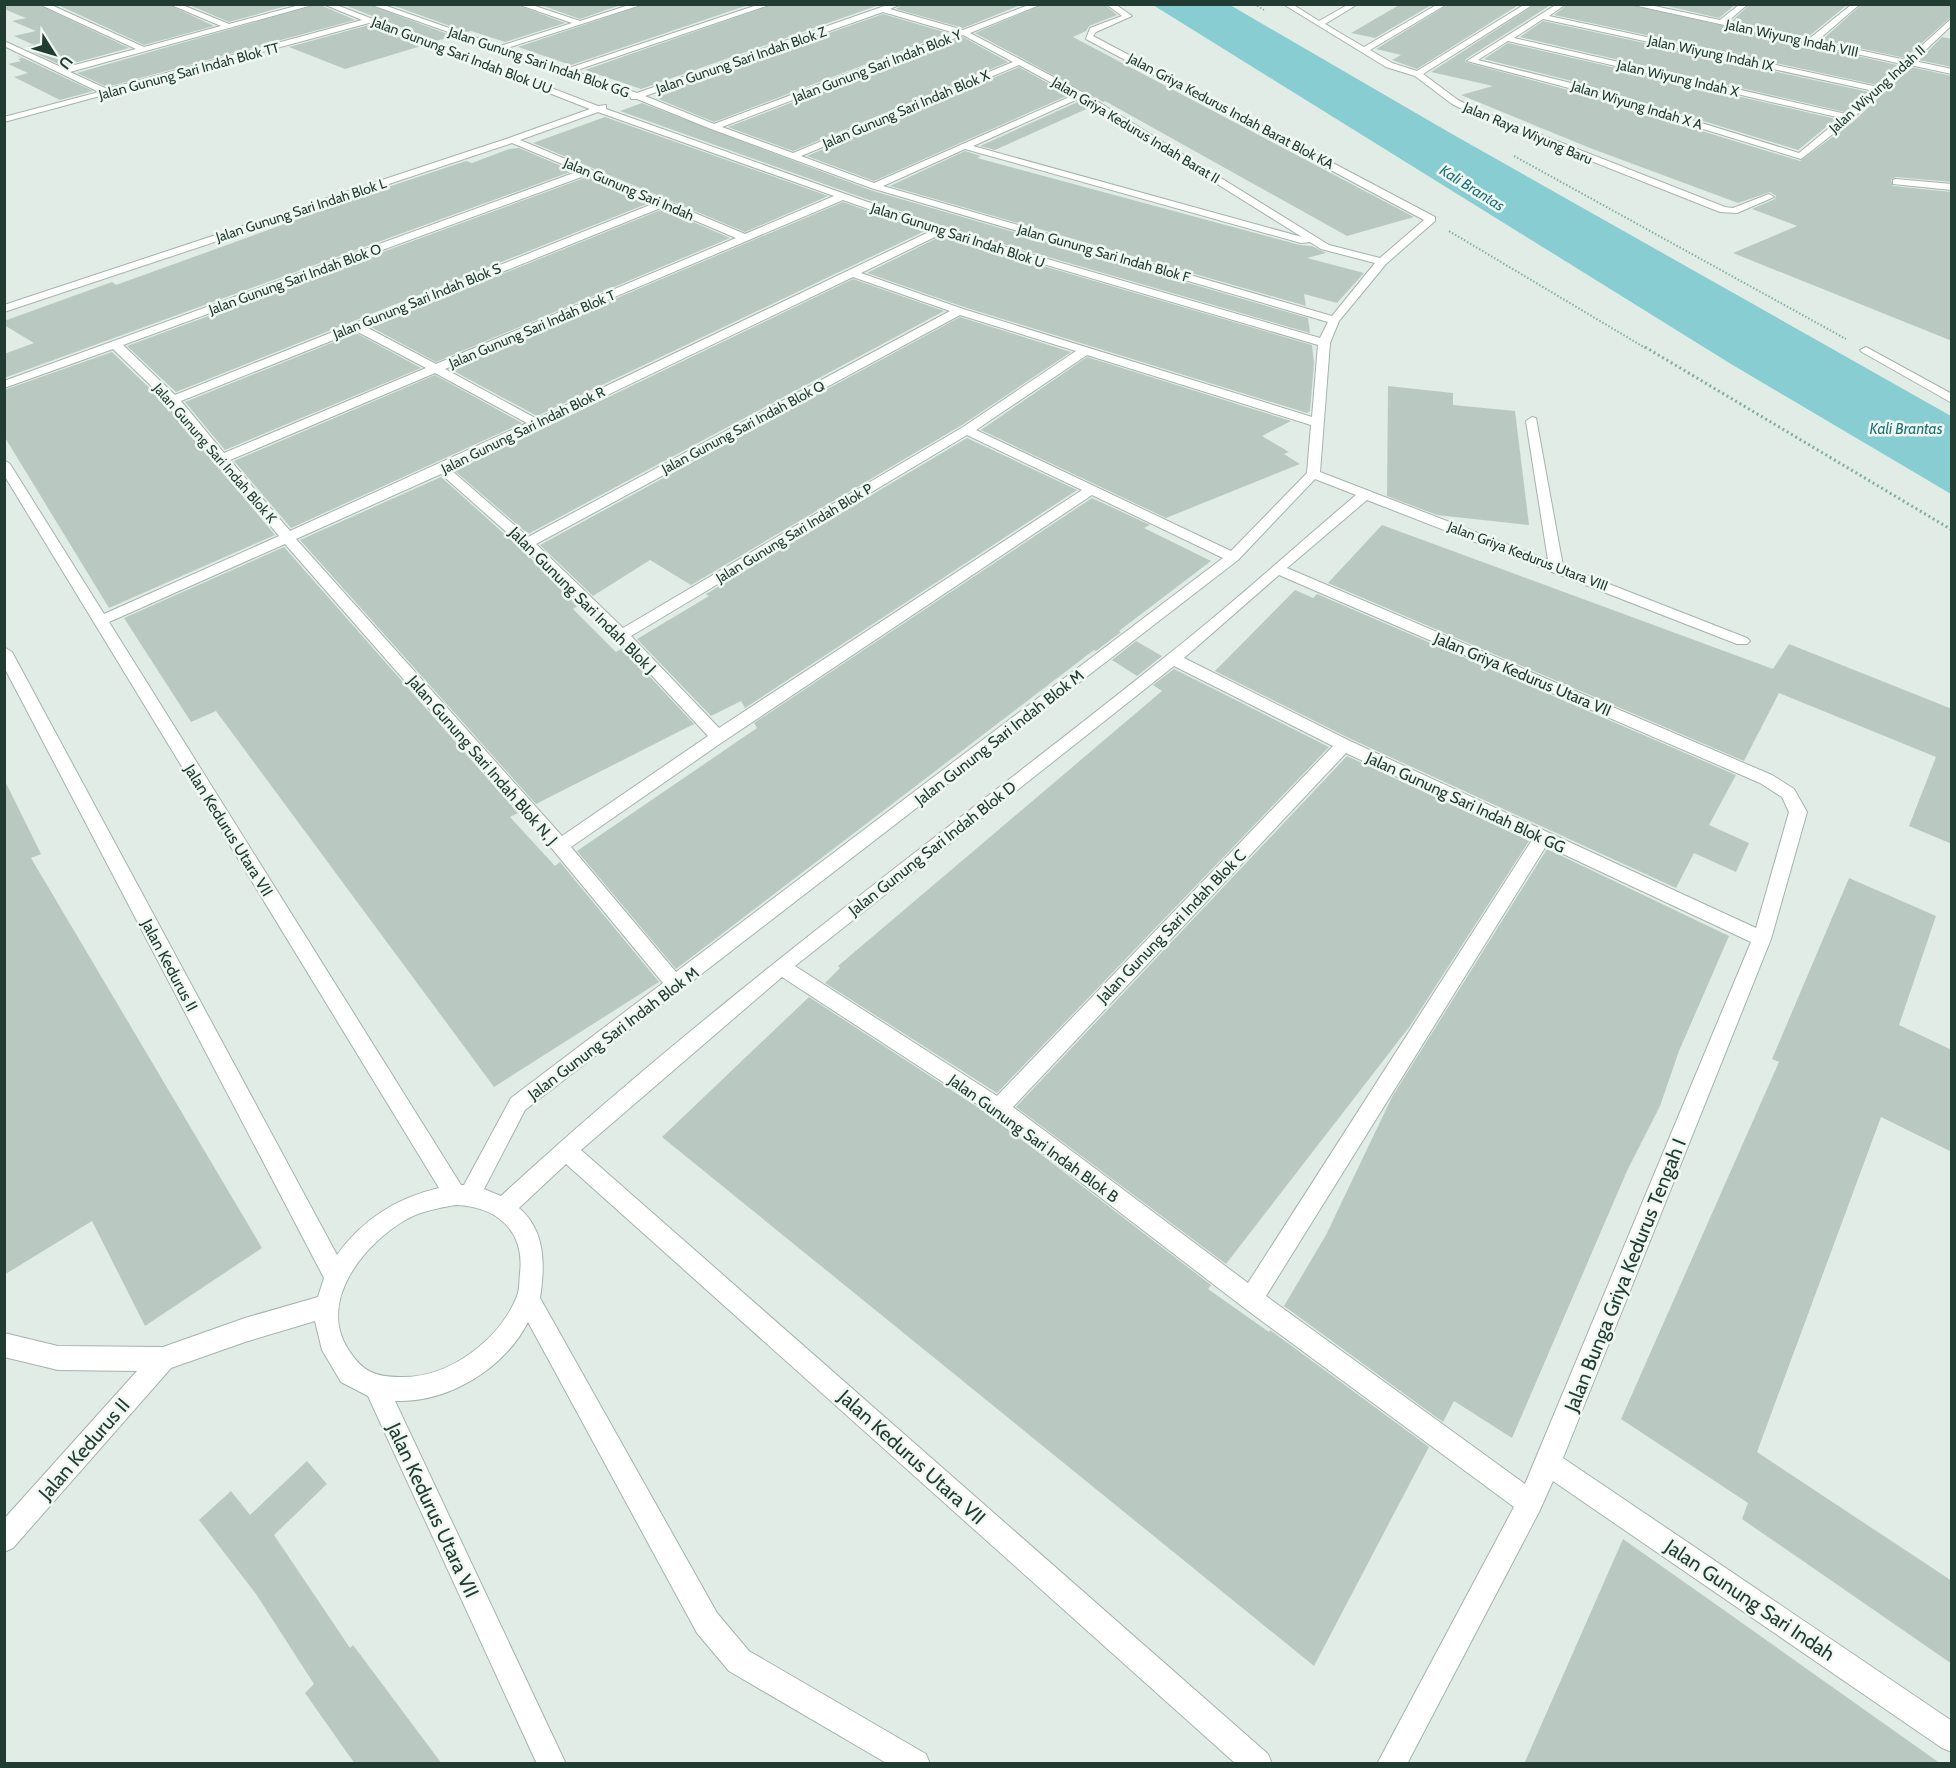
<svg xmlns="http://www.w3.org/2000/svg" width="1956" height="1768" viewBox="0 0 1956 1768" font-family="Cabin,sans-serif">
	<rect width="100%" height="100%" fill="#e1ece6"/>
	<path fill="#87cdd2" d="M1153,5H1230L1452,134L1951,416V494L1731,364Z"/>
	<path fill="#b9c9c1" d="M4,4H37L129,48L63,66L33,52L38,51L28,46L34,45L14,36L36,31L12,21L26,18L4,9Z
		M56,4H167L214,26L144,45Z
		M187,4H293L229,22Z
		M318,4L355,20L107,87L77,73Z
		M342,4H367L453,36L436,41Z
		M389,4H515L565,23L505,42L471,31L467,32Z
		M538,4H623L580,19Z
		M646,4H751L571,65L518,47Z
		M774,4H882L641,89L585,70Z
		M903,4H1023L963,28L896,9Z
		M1044,4H1104L1117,15L1089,26L1086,31L1073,37L1414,217L1347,236L1105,101L1103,102L975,33Z
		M1401,4H1433L1375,38L1351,33Z
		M1449,4H1520L1417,69L1392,60L1401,55L1376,49Z
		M1536,4H1552L1466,59L1465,62L1568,90L1800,161L1854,121L1911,67L1952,76V182L1896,177L1891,180L1893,186L1952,192V341L1733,253L1797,226L1752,209L1775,199L1776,196L1770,192L1738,203L1590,148L1461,95L1493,86L1431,72Z
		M1568,4H1627L1897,65L1877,85L1554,15Z
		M1658,4H1736L1719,18Z
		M1750,4H1848L1808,37L1732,21Z
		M1862,4H1952V16L1905,58L1822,40Z
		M883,14L948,33L714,122L656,98L662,96L657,94Z
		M1543,21L1869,92L1845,112L1520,37Z
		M369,25L421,46L345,69L289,47Z
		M963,37L1008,62L793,151L728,127Z
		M1942,37L1952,39V67L1919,60Z
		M1508,43L1836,119L1798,150L1576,82L1484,59Z
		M18,56H19L93,91L60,100L14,77L28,73L8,64L21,61L18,59L22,58Z
		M1019,67L1069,95L874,181L807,156Z
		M1080,101L1091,107L995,150L980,146Z
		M642,103L870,190L1308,318L1310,333L945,227L620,111Z
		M605,117L828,196L745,232L533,143Z
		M519,148L573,171L4,378V354L34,343L4,325V321L112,282L116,285L376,191L466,161L472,163L509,149Z
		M965,151L981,156L977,158L1300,245L1312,246L1326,253L1307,258L1364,273L1337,303L1304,294L1306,306L890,186Z
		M587,177L649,203L176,392L127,346Z
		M843,202L925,231L537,416L450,369Z
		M663,209L730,238L436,362L371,327Z
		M941,236L1312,345L1314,363L1310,411L1307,413L964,307L867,273Z
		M853,279L944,311L528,534L455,471Z
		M960,317L1071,352L962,425L691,585L650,560L593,596L540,545Z
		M356,333L421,368L225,450L185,402Z
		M112,352L167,405L275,535L109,608L4,436V390Z
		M1087,357L1291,421L1262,436L1289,452L1284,454L1300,464L1166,518L981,430Z
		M435,375L522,423L291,528L234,461Z
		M1388,386L1453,393V405L1515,411L1529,525L1437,515L1387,496Z
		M967,438L1077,490L745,708L741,701L711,716L637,639L709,596L706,594Z
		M441,477L520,548L579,605L573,609L616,652L623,648L694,724L536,804L300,540Z
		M1092,498L1150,525L1144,528L1211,561L1119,631L1121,632L1096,651L1094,650L676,969L577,851L757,728L754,723Z
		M1382,525L1773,669L1789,644L1952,709V844L1909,826L1936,757L1779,693L1744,761L1328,583Z
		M284,547L518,813L510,817L555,866L560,862L659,982L494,1087L216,711L191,722L124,618Z
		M1295,590L1313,598L1317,594L1736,775L1709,825L1749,843L1736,872L1694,853L1676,888L1351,739L1215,671Z
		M1136,641L1162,656L1137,676L1112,660Z
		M1174,669L1329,747L997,1093L825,983L840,968L838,966L1162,691L1153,685Z
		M1347,756L1529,841L1410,1026L1226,1264L1016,1107Z
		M4,779L41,854L31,858L262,1248L145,1326L92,1221L4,1275Z
		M1547,849L1729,936L1679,1051L1660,1106L1627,1171L1512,1438L1454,1401L1443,1422L1284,1306L1326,1235L1392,1097Z
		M1849,878L1936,916L1899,1025L1952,1050V1152L1881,1117L1757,1452L1952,1581V1664L1742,1519L1748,1503L1621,1419L1779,1062L1772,1059Z
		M809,997L991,1116L1211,1285L1208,1289L1269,1332L1270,1330L1429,1447L1314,1666L662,1137Z
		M307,1461L327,1484L274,1535L350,1648L353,1645L442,1764H355L305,1693L314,1684L256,1594L199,1520L231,1491L250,1515Z
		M1623,1539L1721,1608L1941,1764H1524Z"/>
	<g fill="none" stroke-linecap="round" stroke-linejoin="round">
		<g stroke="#a4b4ad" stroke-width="2">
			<path id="minor" d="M39,4H49L144,47L221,26L169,4H180L229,24L303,4H316L70,72L107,89L362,20L323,4H334L598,106L606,105V109L944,229L1320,338L1328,322L871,188L711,129L637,99H631L630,96L369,4H381L500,46L572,23L517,4H529L580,21L632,4H644L507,48L566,69L760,4H772L574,71L637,93L890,4H901L890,9L963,30L1031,4H1042L970,33L1084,93L1329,245L1380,258L1424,220L1086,39L1090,28L1122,16L1106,4H1115L1132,16L1096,32L1093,36L1435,217V221L1386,264L1339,321L1330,343L1320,472L1548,560L1526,421L1532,417L1536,418L1563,566L1747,638L1750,641L1747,644H1737L1367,500L1287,568L1772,775L1794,789L1807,812L1771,939L1563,1458L1952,1721V1752L1942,1748L1553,1481L1539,1512L1407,1764H1377L1514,1507L1243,1307L992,1114L782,977L581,1150L1268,1754L1272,1764H1236L566,1164L519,1208C546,1231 545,1266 540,1298L717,1613L749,1651L926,1754L930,1764H888L729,1671L697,1633L528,1322C504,1369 448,1403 395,1401L566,1764H537L368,1396L341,1382L322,1350L315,1321L245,1342L171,1368L13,1548L4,1552V1519L137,1371L58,1370L4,1357V1333L58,1346L163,1347L245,1318L318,1297L324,1278L4,667V647L12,652L337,1255C362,1220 396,1198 439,1188L4,475V460L10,464L104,614L279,536L169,403L113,349L4,388V381L579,171L512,143L4,312V305L509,138L590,109L369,23L4,122V117L99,92L4,46V41L63,68L136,49ZM883,12L955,33L714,124L645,96ZM963,35L1013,62L793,153L722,127ZM1019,65L1074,95L874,183L801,156ZM1080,98L1302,237L973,146ZM598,112L834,196L745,234L520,140ZM965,149L1301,243L1310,242L1321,249L1375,263L1332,316L883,186ZM587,175L655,203L175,395L123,345ZM843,200L931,231L537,419L445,369ZM663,207L736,238L436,364L366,327ZM941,234L1318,345L1312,417L963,309L861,273ZM853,277L950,311L528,537L451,470ZM960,315L1076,351L963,427L623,628L536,544ZM356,331L426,368L224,453L181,401ZM1087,355L1311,425L1307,473L1231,551L976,430ZM435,373L527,423L290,531L230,460ZM967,435L1082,490L719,728L631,636ZM441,474L522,546L617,638L708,736L562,836L296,539ZM1315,479L1356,495C1292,549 1230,606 1165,657C942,835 711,1002 501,1196L484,1189L525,1110L1238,560ZM1092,495L1223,558L676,972L571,847L724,741ZM285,544L554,851L663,983L511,1098L464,1185H461L109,622ZM1279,575L1760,783L1782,797L1789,812L1756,928L1350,741L1184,658ZM1174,666L1333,746L997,1096L795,966ZM1346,753L1532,840L1248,1283L1013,1107ZM1546,846L1751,942L1525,1484L1266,1296ZM455,1205C497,1206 525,1231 520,1273C519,1281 520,1289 517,1296C500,1340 448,1379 400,1377C374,1377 362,1371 348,1349C317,1300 365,1243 407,1219C422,1211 439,1208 455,1205Z
				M1283,4H1292L1319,21L1349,4H1358L1325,24L1364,47L1438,4H1447L1370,50L1392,63L1417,71L1525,4H1534L1423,74L1458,100L1478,110L1725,207L1733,208L1769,194L1774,197L1737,213L1720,212L1472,114L1452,104L1415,76L1386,67Z
				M1557,4H1566L1549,16L1878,87L1902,64L1629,4H1645L1720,20L1740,4H1748L1727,22L1809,39L1852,4H1860L1817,41L1906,60L1952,18V25L1914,61L1952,69V74L1910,65L1852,119L1801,159L1569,88L1467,61ZM1543,19L1874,91L1846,114L1514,38ZM1508,41L1841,118L1799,153L1575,84L1478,60Z
				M1896,179L1952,184V190L1893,184V180Z
				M1866,347L1952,394V403L1862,352L1860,350Z"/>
		</g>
		<path stroke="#80b09d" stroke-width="1.5" stroke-dasharray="1.5 2" stroke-linecap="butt" d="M1254,4L1264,10"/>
		<path stroke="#80b09d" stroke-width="2" stroke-dasharray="1.5 2" stroke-linecap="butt" d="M1514,156L1846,339
			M1449,231L1647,349"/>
		<path stroke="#80b09d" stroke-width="3" stroke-dasharray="2 3" stroke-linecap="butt" d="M1645,347L1952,530"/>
		<use href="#minor" fill="#fff" fill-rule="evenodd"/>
	</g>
	<g text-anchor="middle" stroke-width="5" stroke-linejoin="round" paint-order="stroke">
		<g font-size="14" fill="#213c33" stroke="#f1f8f4">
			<text transform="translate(1792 38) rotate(12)" y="5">Jalan Wiyung Indah VIII</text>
			<text transform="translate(1711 53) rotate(12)" y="5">Jalan Wiyung Indah IX</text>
			<text transform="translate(462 55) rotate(21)" y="5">Jalan Gunung Sari Indah Blok UU</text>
			<text transform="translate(741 60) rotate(-19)" y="5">Jalan Gunung Sari Indah Blok Z</text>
			<text transform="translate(539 62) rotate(19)" y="5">Jalan Gunung Sari Indah Blok GG</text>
			<text transform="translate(877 66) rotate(-21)" y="5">Jalan Gunung Sari Indah Blok Y</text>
			<text transform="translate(189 71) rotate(-15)" y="5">Jalan Gunung Sari Indah Blok TT</text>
			<text transform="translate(1678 78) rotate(13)" y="5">Jalan Wiyung Indah X</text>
			<text transform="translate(1877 89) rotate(-42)" y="5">Jalan Wiyung Indah II</text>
			<text transform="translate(1637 105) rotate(17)" y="5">Jalan Wiyung Indah X A</text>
			<text transform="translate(906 109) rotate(-23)" y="5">Jalan Gunung Sari Indah Blok X</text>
			<text transform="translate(1231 111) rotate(28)" y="5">Jalan Griya Kedurus Indah Barat Blok KA</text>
			<text transform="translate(1136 130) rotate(31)" y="5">Jalan Griya Kedurus Indah Barat II</text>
			<text transform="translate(1528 133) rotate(23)" y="5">Jalan Raya Wiyung Baru</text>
			<text transform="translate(629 189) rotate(23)" y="5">Jalan Gunung Sari Indah</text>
			<text transform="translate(301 210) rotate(-18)" y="5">Jalan Gunung Sari Indah Blok L</text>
			<text transform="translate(958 235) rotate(18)" y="5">Jalan Gunung Sari Indah Blok U</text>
			<text transform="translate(1104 253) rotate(16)" y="5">Jalan Gunung Sari Indah Blok F</text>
			<text transform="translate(295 279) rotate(-20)" y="5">Jalan Gunung Sari Indah Blok O</text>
			<text transform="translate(417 301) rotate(-22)" y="5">Jalan Gunung Sari Indah Blok S</text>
			<text transform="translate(532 329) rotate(-23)" y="5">Jalan Gunung Sari Indah Blok T</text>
			<text transform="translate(743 427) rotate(-28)" y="5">Jalan Gunung Sari Indah Blok Q</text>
			<text transform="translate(523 430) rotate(-26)" y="5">Jalan Gunung Sari Indah Blok R</text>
			<text transform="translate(215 453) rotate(49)" y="5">Jalan Gunung Sari Indah Blok K</text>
			<text transform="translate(794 533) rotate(-31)" y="5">Jalan Gunung Sari Indah Blok P</text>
			<text transform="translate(1528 556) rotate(21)" y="5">Jalan Griya Kedurus Utara VIII</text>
		</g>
		<g font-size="15" font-style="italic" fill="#1a7179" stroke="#f1f8f4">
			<text transform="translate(1472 188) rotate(32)" y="5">Kali Brantas</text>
			<text x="1906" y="434">Kali Brantas</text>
		</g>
		<g font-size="16" fill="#213c33" stroke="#f1f8f4">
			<text transform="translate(583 600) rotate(45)" y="6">Jalan Gunung Sari Indah Blok J</text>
			<text transform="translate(1523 674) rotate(23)" y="6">Jalan Griya Kedurus Utara VII</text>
			<text transform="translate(999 737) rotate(-38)" y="6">Jalan Gunung Sari Indah Blok M</text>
			<text transform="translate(483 760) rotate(49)" y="6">Jalan Gunung Sari Indah Blok N, J</text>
			<text transform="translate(1466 802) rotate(25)" y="6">Jalan Gunung Sari Indah Blok GG</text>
			<text transform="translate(229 830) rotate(58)" y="6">Jalan Kedurus Utara VII</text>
			<text transform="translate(932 848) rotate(-38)" y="6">Jalan Gunung Sari Indah Blok D</text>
			<text transform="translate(1171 926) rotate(-46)" y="6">Jalan Gunung Sari Indah Blok C</text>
			<text transform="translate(170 965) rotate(62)" y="6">Jalan Kedurus II</text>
			<text transform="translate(613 1033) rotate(-37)" y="6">Jalan Gunung Sari Indah Blok M</text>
			<text transform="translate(1034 1138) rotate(36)" y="6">Jalan Gunung Sari Indah Blok B</text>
		</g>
		<g font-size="20" fill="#213c33" stroke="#f1f8f4">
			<text transform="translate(1625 1275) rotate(-68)" y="7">Jalan Bunga Griya Kedurus Tengah I</text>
			<text transform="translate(84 1449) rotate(-49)" y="7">Jalan Kedurus II</text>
			<text transform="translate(912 1457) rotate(42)" y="7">Jalan Kedurus Utara VII</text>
			<text transform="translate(433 1510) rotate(65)" y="7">Jalan Kedurus Utara VII</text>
			<text transform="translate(1750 1600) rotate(34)" y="7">Jalan Gunung Sari Indah</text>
		</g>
	</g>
	<rect width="1956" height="1768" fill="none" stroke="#213c33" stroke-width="12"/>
	<g transform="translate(54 54) rotate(127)" stroke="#f1f8f4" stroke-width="4.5" paint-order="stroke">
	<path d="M0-4.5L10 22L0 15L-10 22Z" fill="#213c33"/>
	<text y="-9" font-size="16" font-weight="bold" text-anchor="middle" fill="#213c33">U</text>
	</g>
</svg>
